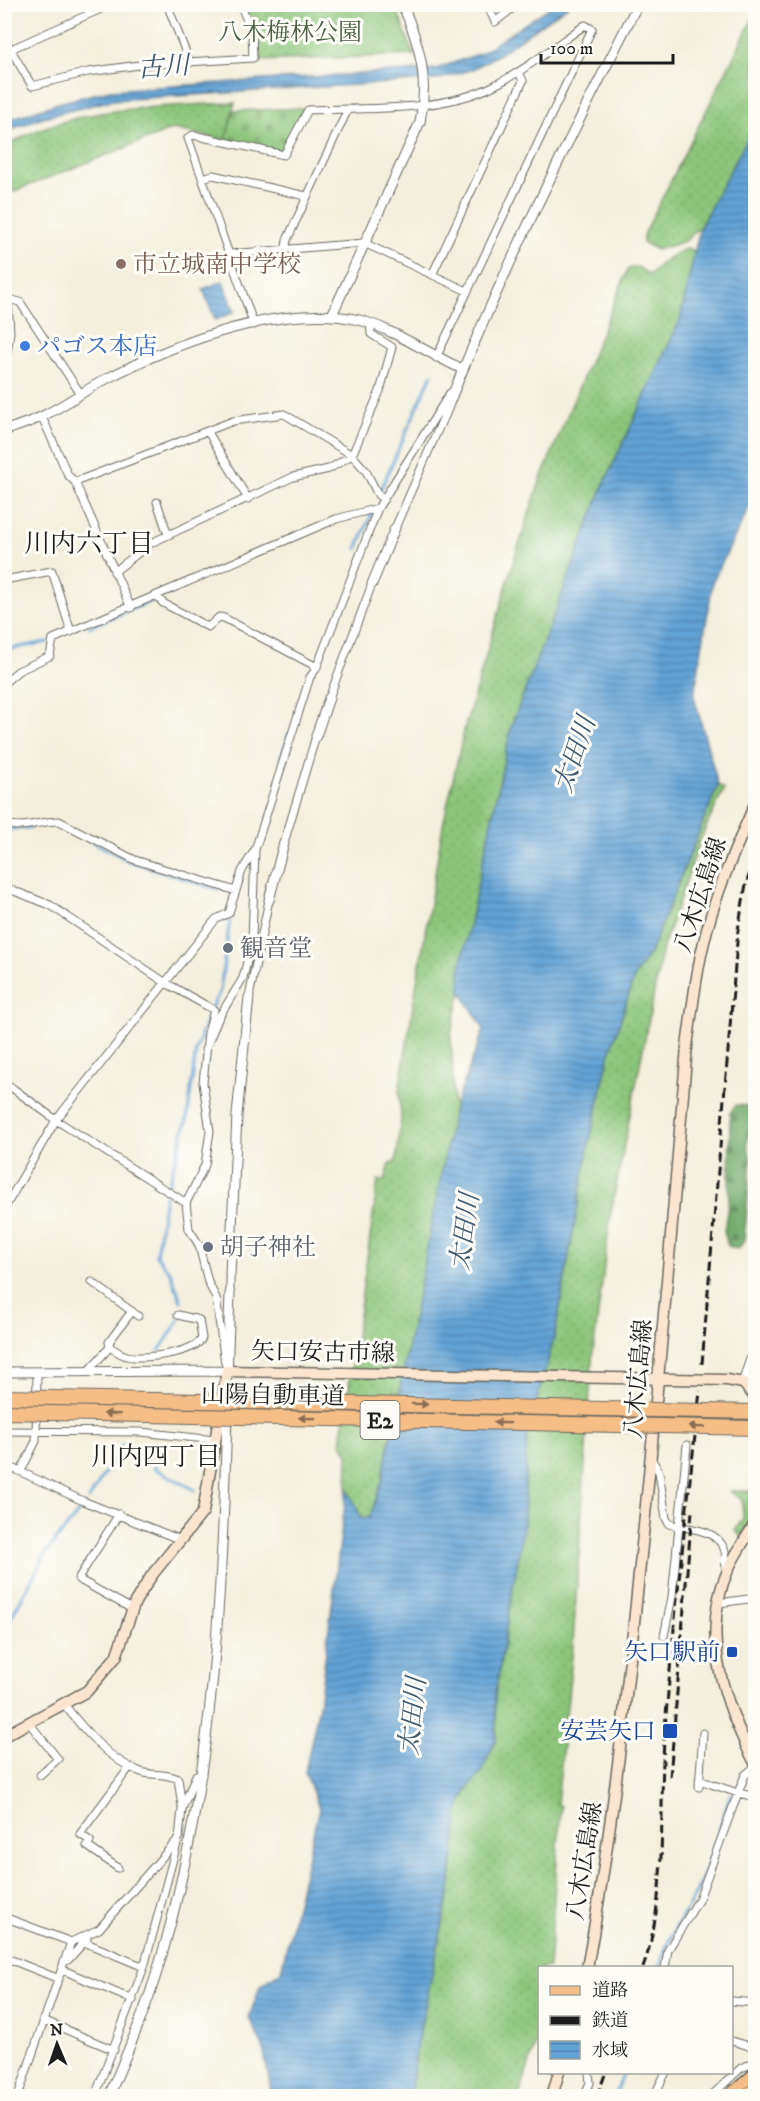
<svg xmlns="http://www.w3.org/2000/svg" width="760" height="2101" viewBox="0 0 760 2101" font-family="'IM FELL DW Pica','Noto Serif JP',serif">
	<defs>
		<pattern id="grass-dots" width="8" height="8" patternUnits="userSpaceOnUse" patternTransform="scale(1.5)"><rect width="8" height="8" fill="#8cc67a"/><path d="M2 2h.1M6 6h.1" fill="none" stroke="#78aa69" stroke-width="1.8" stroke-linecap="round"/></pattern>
		<pattern id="forest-firs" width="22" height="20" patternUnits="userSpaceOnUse" patternTransform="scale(1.5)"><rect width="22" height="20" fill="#71ab6a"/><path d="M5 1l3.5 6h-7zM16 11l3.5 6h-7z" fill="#5c8a56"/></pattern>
		<pattern id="cemetery-stones" width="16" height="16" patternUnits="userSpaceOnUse" patternTransform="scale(1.5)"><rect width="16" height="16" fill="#8cc67a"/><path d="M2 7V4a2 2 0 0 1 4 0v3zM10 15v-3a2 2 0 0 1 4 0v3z" fill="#78aa69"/></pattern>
		<pattern id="water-rules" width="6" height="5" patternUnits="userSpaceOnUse" patternTransform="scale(1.5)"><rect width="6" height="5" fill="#62a3d6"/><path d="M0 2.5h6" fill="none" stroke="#5084ad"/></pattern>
	</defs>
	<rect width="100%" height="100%" fill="#fdfcf7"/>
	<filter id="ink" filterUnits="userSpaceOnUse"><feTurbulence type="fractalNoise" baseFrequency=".0167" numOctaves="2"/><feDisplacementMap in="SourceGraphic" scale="12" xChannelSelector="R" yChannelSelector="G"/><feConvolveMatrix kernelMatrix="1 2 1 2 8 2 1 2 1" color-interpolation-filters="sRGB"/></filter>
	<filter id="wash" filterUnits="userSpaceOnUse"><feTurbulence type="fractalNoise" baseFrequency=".008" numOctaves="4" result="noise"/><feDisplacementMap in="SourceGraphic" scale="24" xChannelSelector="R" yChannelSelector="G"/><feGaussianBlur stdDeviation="1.35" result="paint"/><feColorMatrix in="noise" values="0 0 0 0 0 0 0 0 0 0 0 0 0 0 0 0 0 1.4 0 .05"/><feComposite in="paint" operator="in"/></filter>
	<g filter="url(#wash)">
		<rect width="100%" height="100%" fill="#f4efdc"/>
		<path fill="url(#grass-dots)" stroke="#54714b" stroke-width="1.5" d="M244,5H395L414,55L258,61L255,30Z
			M755,14V124L700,227L685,241L657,250L643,243V236Z
			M235,103L226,140L173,129L5,195V147C71,105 160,107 235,103Z
			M687,248L695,251L680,320L604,484L511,727L460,970L461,992L451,1034L454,1108L447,1149L382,1481L370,1517L362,1519L347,1488L348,1454L341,1442L378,1180L385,1181L390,1163L396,1162L401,1119L399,1091L443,825L464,730L513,563L540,481L628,269L638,267L649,275L666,259Z
			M718,785L724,789L702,836L663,947L611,1212L592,1361L572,1657L557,1804L561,1806L549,1967L540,1968V2031L519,2096H410L417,2044L450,1890L459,1808L468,1788L480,1774L496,1739L495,1695L524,1524L527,1437L555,1334L587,1154L609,1056L635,975L650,953Z
			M730,1491H755V1513L741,1537L735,1530L743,1519L742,1500Z"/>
		<path fill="url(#forest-firs)" stroke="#466443" stroke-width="1.5" d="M736,1105L748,1106L753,1120L747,1142L751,1161L744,1242L738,1249L728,1246L724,1231L729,1198L730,1113Z"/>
		<path fill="url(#cemetery-stones)" stroke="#54714b" stroke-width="1.5" d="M304,108L282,152L226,140L233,111Z"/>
		<path fill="url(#water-rules)" stroke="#3f6079" stroke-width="1.5" d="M553,5H569L496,56L471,70L436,80L113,100L40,118L5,132L4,121L58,103L110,90L436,69L481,53Z
			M755,124V496L713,581L694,696L718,785L650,953L635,975L609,1056L587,1154L555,1334L527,1437L524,1524L495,1695L496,1739L480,1775L468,1788L459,1808L450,1890L417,2044L410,2096H272L263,2047L249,2018L260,1986L281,1971L319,1808L305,1772L319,1705L347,1488L362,1519L370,1517L382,1481L454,1108L484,1029L461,992L460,970L511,727L604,484L680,320L700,227Z
			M223,281L235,312L215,320L203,289Z"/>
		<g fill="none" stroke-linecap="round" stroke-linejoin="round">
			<path stroke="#62a3d6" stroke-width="3" d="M380,491L432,374
				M357,549L372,513H368
				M163,596L184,587
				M89,627L154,600
				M4,650L48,642
				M287,737L288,734
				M281,757L286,742
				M4,838L8,829L31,828
				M93,842L129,861L220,890
				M212,1007L220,991L230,919
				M167,1189L187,1120L196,1050L210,1011
				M165,1196L156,1255L171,1274L181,1301
				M159,1351L180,1319
				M164,1443L154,1468L195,1490
				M89,1499L122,1445
				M4,1630L48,1550L85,1505
				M660,1968C665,1938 686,1915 698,1888C712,1858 720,1826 730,1795
				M615,2096L624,2072"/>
		</g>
	</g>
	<g filter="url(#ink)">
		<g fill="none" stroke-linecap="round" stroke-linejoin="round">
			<g stroke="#68665f" stroke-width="9">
				<path id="minor" d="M167,4L190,63
					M487,4L495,22L518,4
					M4,38L32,86L88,72L139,65L253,58L252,32L240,4
					M11,49L112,4
					M202,178L213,175L306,196
					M286,247L287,240L348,109
					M229,254L364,243L467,291
					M433,273L523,81L519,72
					M8,299L20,302L80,393
					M254,325L188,138L193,135L284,155L308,110C365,108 442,112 493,86C526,70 555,46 585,25L592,29L436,358
					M42,417L68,475L75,482L131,608
					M208,432L248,499
					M75,482L233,421L284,414L352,455L366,471L378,495L384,499
					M157,502L168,535
					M395,528L444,416
					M114,572L151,543L293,477L329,469L352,455L380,391L392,347L371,334L370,323
					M4,580L52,571L71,632
					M157,596L163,603L208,627L219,617L224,618L317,667
					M4,683L18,671L50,656L53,639L336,519L378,508
					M329,698L372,584
					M4,822C19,832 42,820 59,821L135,860L236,891
					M284,843L316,736
					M4,887L50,905L166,983L214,1010L208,1033L203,1083L210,1131L205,1165L186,1203L189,1229L199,1245L208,1282L216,1298L225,1363
					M249,997L269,900
					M205,1050L219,1017L243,978L252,941L255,850L310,677L316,669L378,508L450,393
					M4,1082L56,1120L186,1203
					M4,1209L56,1120L216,919L229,913L242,871L254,851
					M92,1282L138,1316
					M230,1293V1275
					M110,1347L109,1342L132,1311
					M87,1372L110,1347C115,1350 121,1355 127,1356C142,1360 196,1353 202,1338L199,1320L178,1315
					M4,1431L141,1432L215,1440
					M651,1458L659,1472L666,1518L669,1524C688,1529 714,1528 724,1548C727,1555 724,1564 727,1571
					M4,1464L83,1501L181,1540
					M21,1471L36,1441L37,1372
					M119,1514L78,1579L132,1609
					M718,1603L756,1598
					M664,1636L672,1597L687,1445
					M63,1703C83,1729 110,1761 141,1772C153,1776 167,1773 178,1779L182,1806
					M29,1723L58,1759L40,1775
					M699,1780L738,1793L745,1775L756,1766
					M699,1787L703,1733
					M118,1868L87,1846L90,1841L80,1834L129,1768
					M4,1917L71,1942L99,1929L179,1838L182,1809L196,1775H202
					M84,1942L144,1967
					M4,1957L59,1979
					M68,1960L87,1939
					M665,1968L668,1950L699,1899L738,1793L756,1797
					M63,1970L133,2000
					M732,2001L756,2003
					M43,2020L114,2050
					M732,2041L756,2048
					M18,2096L71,1942
					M95,2096L144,1967L178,1840
					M584,2096L590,2083L589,2072
					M654,2096L666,2072
					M711,2096L741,2068L756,2062"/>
			</g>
			<g stroke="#68665f" stroke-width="11">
				<path id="tertiary" d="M4,256L9,332L4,367
					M332,315L420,122C429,79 420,44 402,4
					M444,416C500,275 569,139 638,4
					M4,431C17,426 31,422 43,416C65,405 84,391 106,379C175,343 281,302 359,320C387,326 433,356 462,369
					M372,584L395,528
					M316,736L329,698
					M269,900L284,843
					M230,1275L237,1115L249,997
					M4,1372L227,1371
					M227,1378L230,1293
					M743,1383L756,1344
					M109,2096C127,2053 146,2010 159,1965C213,1786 222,1598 227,1413"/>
			</g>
			<g stroke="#68665f" stroke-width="13">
				<path id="secondary" d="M756,1522C746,1538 735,1554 728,1570C699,1635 725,1706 756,1765
					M4,1736L87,1691L116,1657L135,1602L152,1575L203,1512L227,1371L727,1380L743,1383L756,1398
					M587,1968C610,1844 624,1719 637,1594C656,1411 672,1229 687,1046C692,1013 695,979 703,946C714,896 735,849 756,802
					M552,2096L559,2072"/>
			</g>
			<g stroke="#68665f" stroke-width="13">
				<path id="primary" d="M728,2096L756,2072
					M744,2096L756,2086"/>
			</g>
			<use href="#minor" stroke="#fff" stroke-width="7"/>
			<use href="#tertiary" stroke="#fff" stroke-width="9"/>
			<use href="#secondary" stroke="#fbe5cf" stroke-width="10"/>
			<use href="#primary" stroke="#f6be87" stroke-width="10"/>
			<path stroke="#1c1c1c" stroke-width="3" stroke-dasharray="9 4.5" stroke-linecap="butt" d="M702,1364L738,930L746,884L756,855
				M670,1777L692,1511
				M643,1968C668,1895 659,1817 664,1741C673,1624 687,1508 700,1391
				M597,2096L606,2072"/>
			<g stroke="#68665f" stroke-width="16" stroke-linecap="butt">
				<path id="motorway-bridge" d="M4,1397L756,1412
					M4,1412L756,1428"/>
			</g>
			<use href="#motorway-bridge" stroke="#f6be87" stroke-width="14"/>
		</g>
		<defs><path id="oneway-solid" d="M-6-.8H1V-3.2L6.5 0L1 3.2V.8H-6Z" transform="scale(1.5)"/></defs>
		<g fill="#896d52">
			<use href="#oneway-solid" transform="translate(420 1404) rotate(1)"/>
			<use href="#oneway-solid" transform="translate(112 1414) rotate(-179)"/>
			<use href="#oneway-solid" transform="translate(307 1418) rotate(-179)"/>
			<use href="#oneway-solid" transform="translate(502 1423) rotate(-179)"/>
			<use href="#oneway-solid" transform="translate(697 1427) rotate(-179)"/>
		</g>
	</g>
	<circle fill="#8d6e63" stroke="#fdfcf7" stroke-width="2" cx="121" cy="264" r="6"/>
	<circle fill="#3f7fe0" stroke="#fdfcf7" stroke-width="2" cx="25" cy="346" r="6"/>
	<g fill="#6b7280" stroke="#fdfcf7" stroke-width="2">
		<circle cx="228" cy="948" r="6"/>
		<circle cx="208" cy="1247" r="6"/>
	</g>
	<g fill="#1a4fb4" stroke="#fdfcf7" stroke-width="2">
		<rect x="726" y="1646" width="12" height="12" rx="3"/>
		<rect x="662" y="1723" width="16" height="16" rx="3"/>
	</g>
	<g text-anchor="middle" stroke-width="6" stroke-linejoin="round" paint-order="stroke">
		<rect fill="#fdfcf7" stroke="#605f5e" stroke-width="1.5" x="360.5" y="1401" width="39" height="38" rx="4.5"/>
		<g font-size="22" font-weight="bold" fill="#1c1c1c">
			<text x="380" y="1428">E2</text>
		</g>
		<g font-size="24" fill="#496042" stroke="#fdfcf7">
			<text x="290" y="40">八木梅林公園</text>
		</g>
		<g font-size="24" fill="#785e54" stroke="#fdfcf7" text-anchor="start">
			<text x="133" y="272">市立城南中学校</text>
		</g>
		<g font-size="24" fill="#366cbe" stroke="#fdfcf7" text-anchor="start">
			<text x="37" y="354">パゴス本店</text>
		</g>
		<g font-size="24" fill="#1c1c1c" stroke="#fdfcf7">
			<text transform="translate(700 895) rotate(-72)" y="8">八木広島線</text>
			<text transform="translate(323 1352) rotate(1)" y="8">矢口安古市線</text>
			<text transform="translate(638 1379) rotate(-85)" y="8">八木広島線</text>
			<text transform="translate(273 1395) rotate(1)" y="8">山陽自動車道</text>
			<text transform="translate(584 1861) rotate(-81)" y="8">八木広島線</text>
		</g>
		<g font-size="24" fill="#5b616d" stroke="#fdfcf7" text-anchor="start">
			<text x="240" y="956">観音堂</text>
			<text x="220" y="1255">胡子神社</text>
		</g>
		<g font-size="24" fill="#164399" stroke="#fdfcf7" text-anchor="end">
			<text x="720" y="1660">矢口駅前</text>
			<text x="656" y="1739">安芸矢口</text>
		</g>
		<g font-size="26" font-style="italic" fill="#3c5970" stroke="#fdfcf7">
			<text transform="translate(163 66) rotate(-4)" y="9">古川</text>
			<text transform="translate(574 754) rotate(-71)" y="9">太田川</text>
			<text transform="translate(464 1232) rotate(-82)" y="9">太田川</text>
			<text transform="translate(412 1716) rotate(-84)" y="9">太田川</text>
		</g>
		<g font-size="26" fill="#1c1c1c" stroke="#fdfcf7">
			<text x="89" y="552">川内六丁目</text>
			<text x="156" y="1465">川内四丁目</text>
		</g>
	</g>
	<rect width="760" height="2101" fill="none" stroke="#fdfcf7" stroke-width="24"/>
	<rect x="538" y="1966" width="195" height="108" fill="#fdfcf7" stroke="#a3a29f" stroke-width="1.5"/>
	<rect x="550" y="1986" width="30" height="9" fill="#f6be87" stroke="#a3a29f" stroke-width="1.5"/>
	<text x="592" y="1996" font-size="18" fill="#1c1c1c">道路</text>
	<rect x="550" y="2016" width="30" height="9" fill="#1c1c1c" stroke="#a3a29f" stroke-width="1.5"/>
	<text x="592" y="2026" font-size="18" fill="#1c1c1c">鉄道</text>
	<rect x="550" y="2041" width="30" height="18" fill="url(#water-rules)" stroke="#a3a29f" stroke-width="1.5"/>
	<text x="592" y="2056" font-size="18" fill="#1c1c1c">水域</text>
	<g transform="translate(57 2044) rotate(358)" stroke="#fdfcf7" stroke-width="4.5" paint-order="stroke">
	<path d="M0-4.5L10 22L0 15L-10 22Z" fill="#1c1c1c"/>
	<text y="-9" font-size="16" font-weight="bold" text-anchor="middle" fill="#1c1c1c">N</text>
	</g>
	<path d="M541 54v9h132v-9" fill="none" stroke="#1c1c1c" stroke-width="3"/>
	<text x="550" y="54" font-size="18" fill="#1c1c1c" stroke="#fdfcf7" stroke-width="4.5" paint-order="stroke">100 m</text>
</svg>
